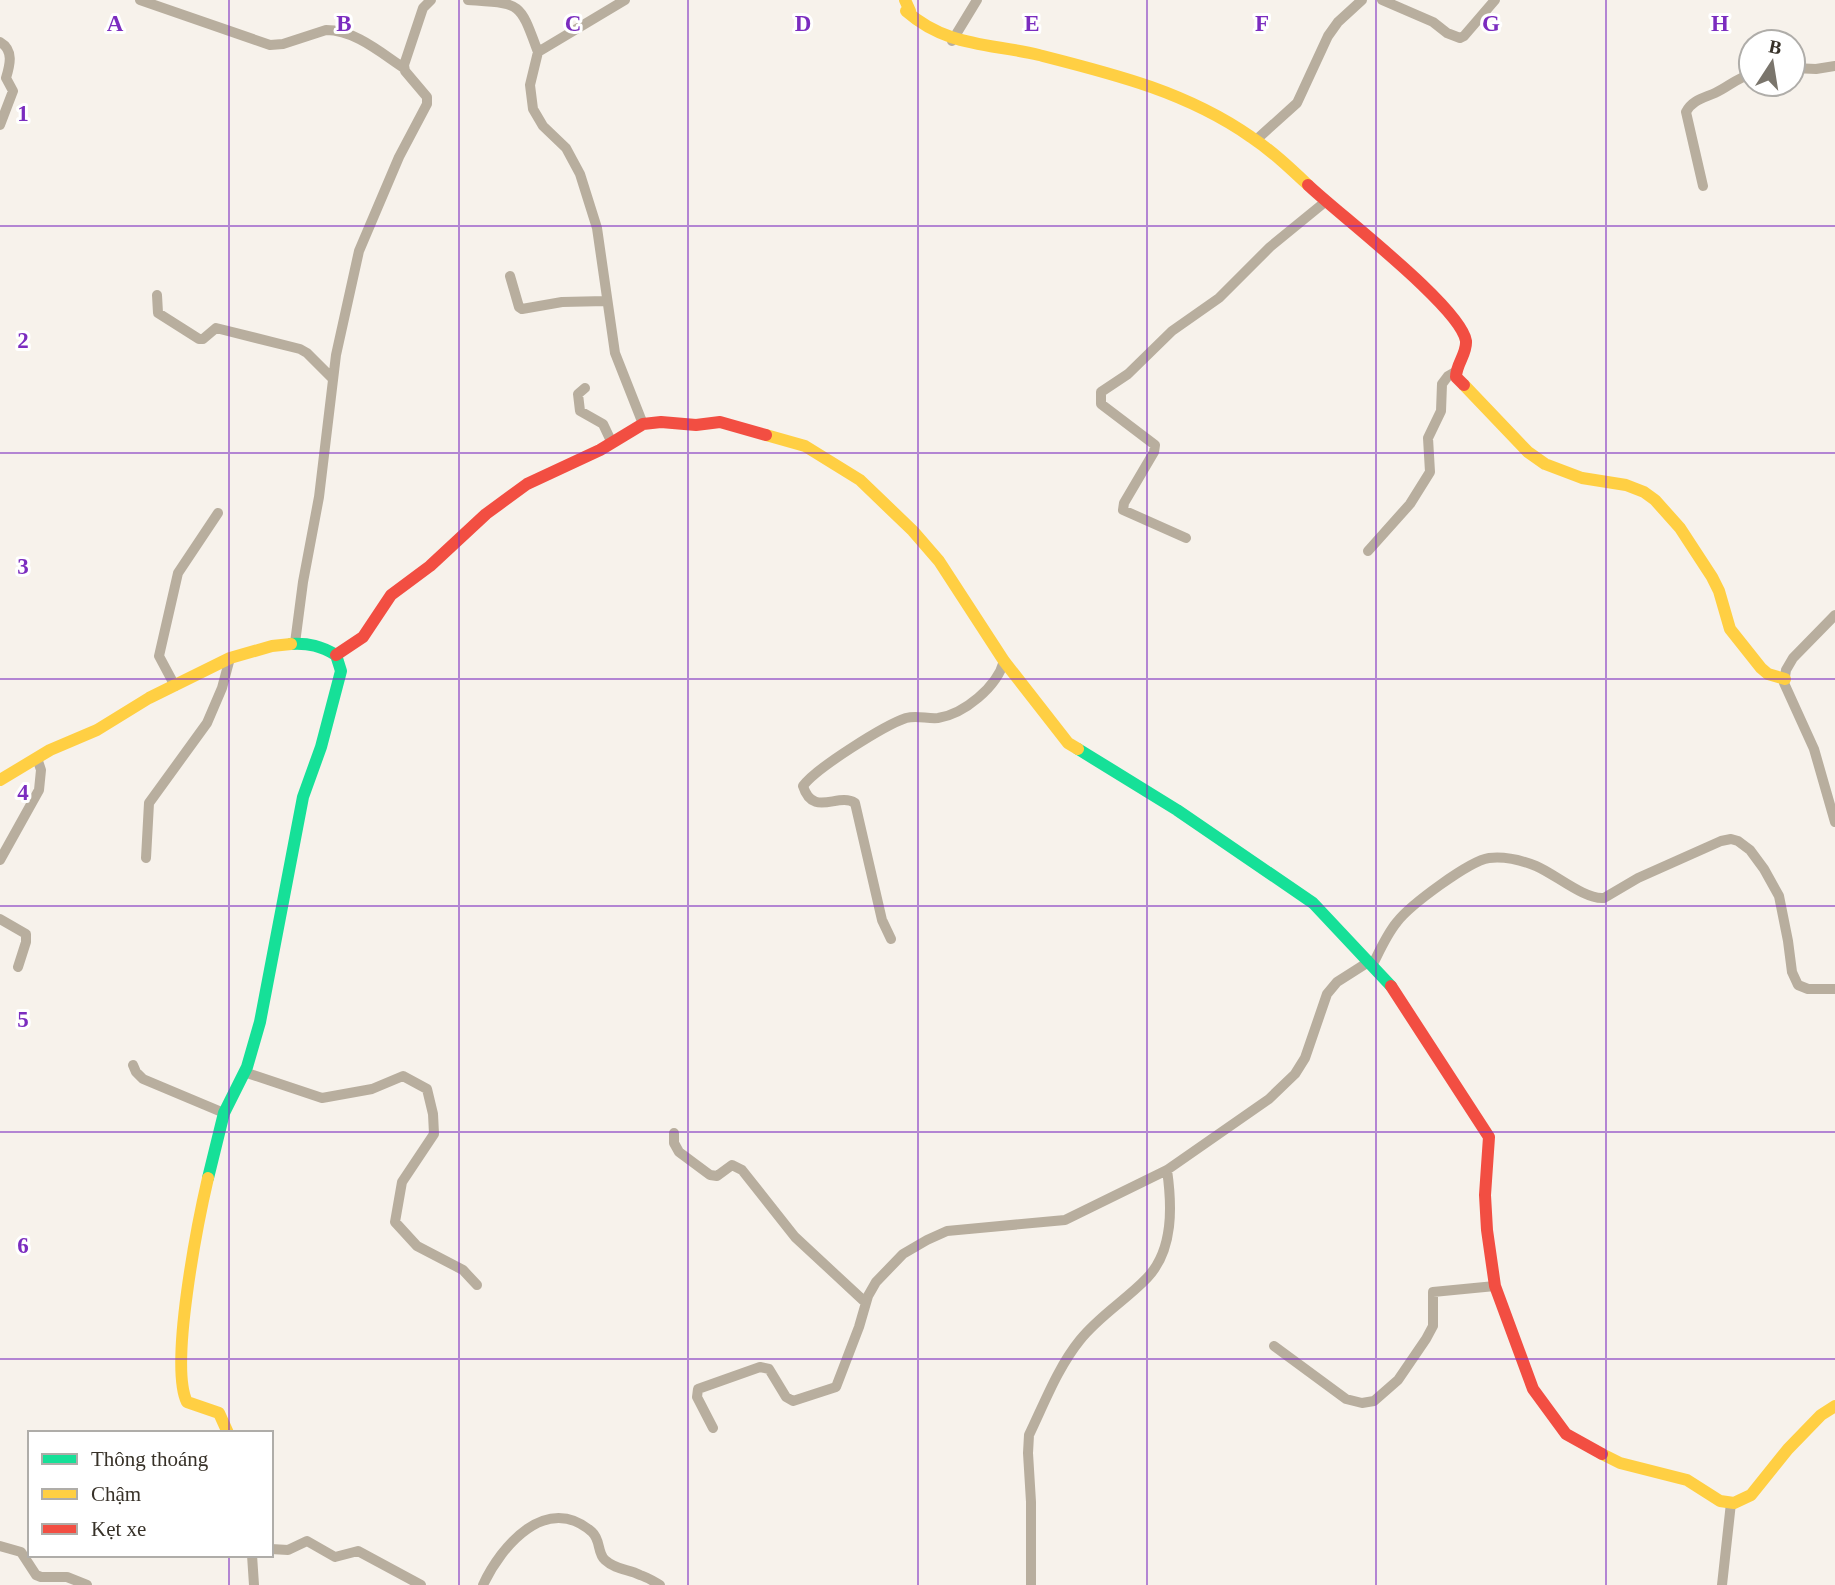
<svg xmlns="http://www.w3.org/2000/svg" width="1835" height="1585" viewBox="0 0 1835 1585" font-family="'Times New Roman',serif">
	<rect width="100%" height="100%" fill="#f7f2eb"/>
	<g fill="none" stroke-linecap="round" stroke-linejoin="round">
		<path stroke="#b8ae9e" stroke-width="10" d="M140,0L270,45L283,44L326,30C355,30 381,53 404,68
			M468,0C522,4 519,1 538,52
			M625,0L538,52L530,85L533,109L543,126L566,148L580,174L597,228L615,353L643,424
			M1382,0L1433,22L1447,33L1460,38L1464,36L1495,0
			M952,41L977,0
			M0,42C14,50 10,65 6,78L13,91L0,125
			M1793,68L1816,69L1835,66
			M1256,140L1297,103L1328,36L1338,22L1362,0
			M1703,186L1686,112C1692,100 1704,98 1715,93C1728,87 1737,78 1751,74
			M510,276L519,307L522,309L562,302L606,301
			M157,295L158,313L199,339H203L216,328L300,349L307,353L332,378
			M585,388L578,394L580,411L603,424L612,443
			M1186,538L1123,510L1124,503L1154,452L1155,445L1101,404V392L1128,374L1172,331L1219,298L1270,247L1325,202
			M1368,551L1410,504L1430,472L1428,438L1441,411L1442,384L1448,376L1455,372
			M1835,615L1793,658L1786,670L1784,683L1814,749L1835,822
			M295,643L303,582L319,497L336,355L359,251L399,157L427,104V97L405,71L404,65L423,8L431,0
			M175,686L159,656L178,573L218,513
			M146,858L149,803L207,723L222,688L230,658
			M0,860L39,790L41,770L37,758
			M0,919L26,934V942L18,967
			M891,939L882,920L855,803C838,792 813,818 803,786C816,768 885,725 906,718C917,715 927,719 938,718C964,714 997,687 1004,661
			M1373,964C1380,950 1387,934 1397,922C1410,905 1469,861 1489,858C1506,856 1521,860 1536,866C1555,874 1585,900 1604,898L1638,878L1721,841L1731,839L1738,841L1750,850L1764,869L1779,896L1788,941L1792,972L1798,985L1808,989H1835
			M133,1065L136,1072L143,1079L224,1113
			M244,1072L322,1098L372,1089L403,1076L427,1089L433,1114L434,1134L402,1182L395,1222L417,1246L463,1270L477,1285
			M674,1133V1143L679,1152L710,1175L717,1176L732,1165L742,1170L795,1237L865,1302
			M1274,1346L1346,1399L1362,1403L1374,1401L1398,1380L1426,1339L1433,1326V1292L1495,1286
			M713,1428L697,1397L698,1389L760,1367L769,1369L786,1397L793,1401L836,1387L859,1327L868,1296L876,1282L903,1254L927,1240L947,1231L1065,1220L1167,1170L1269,1099L1295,1074L1305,1058L1327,994L1337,982L1370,961
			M0,1546L21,1552L36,1575L41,1577H67L87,1585
			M271,1549L288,1550L307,1541L335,1557L358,1551L421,1585
			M252,1555L254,1585
			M483,1585C501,1546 547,1492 592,1532C601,1540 597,1553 605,1560C616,1570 628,1569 640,1575C647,1577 653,1581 660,1585
			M1031,1585V1502L1028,1453L1029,1435C1044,1404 1058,1367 1080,1340C1099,1316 1126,1300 1147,1278C1174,1250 1172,1205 1167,1170
			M1722,1585L1731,1503"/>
		<path stroke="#16e098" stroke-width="12" d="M1078,749L1177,810L1313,903L1391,986
			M208,1178L224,1113L247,1067L260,1022L303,797L321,747L341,671L336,655C321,646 309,643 291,644"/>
		<path stroke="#ffcf43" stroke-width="12" d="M905,0L910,11H906C947,47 989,43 1039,55C1114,74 1187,92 1251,137C1272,151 1290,168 1308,185
			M1464,385L1528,452L1545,464L1582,478L1626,485L1644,492L1655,500L1680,528L1712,577L1719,591L1730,629L1761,668L1768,674L1785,679
			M766,435L805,446L860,480L913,531L939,561L1004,661L1068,743L1078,749
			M0,780L50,750L97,730L149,698L230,658L272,646L291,644
			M208,1178C198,1221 169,1366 187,1402L219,1413L228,1433
			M1602,1454L1620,1463L1687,1480L1720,1501L1734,1503L1751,1495L1788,1449L1821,1415L1835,1406"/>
		<path stroke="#f24e42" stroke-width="12" d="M1308,185C1337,213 1461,307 1466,341C1467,354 1456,364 1456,377L1464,385
			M336,655L363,637L391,595L430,566L486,514L527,484L600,450L643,424L661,422L696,425L720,422L766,435
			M1391,986L1489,1137L1485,1195L1487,1230L1495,1286L1533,1389L1566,1434L1602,1454"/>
	</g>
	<path fill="none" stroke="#7b2cbf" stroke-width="2" stroke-opacity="0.55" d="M229,0V1433M459,0V1585M688,0V1585M918,0V1585M1147,0V1585M1376,0V1585M1606,0V1585M0,226H1835M0,453H1835M0,679H1835M0,906H1835M0,1132H1835M0,1359H1835M229,1555V1585"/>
	<g font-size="23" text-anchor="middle" font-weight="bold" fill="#7b2cbf" stroke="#fff" stroke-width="6" stroke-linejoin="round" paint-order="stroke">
		<text x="115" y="31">A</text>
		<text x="344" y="31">B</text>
		<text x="573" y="31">C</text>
		<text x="803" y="31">D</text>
		<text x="1032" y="31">E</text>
		<text x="1262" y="31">F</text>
		<text x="1491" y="31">G</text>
		<text x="1720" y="31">H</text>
		<text x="23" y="121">1</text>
		<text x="23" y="348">2</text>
		<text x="23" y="574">3</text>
		<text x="23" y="800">4</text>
		<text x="23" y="1027">5</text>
		<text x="23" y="1253">6</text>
	</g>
	<rect x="28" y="1431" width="245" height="126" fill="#ffffff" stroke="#afada9" stroke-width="2"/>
	<rect x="42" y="1454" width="35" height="10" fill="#16e098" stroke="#afada9" stroke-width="2"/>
	<text x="91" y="1466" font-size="21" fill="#373128">Thông thoáng</text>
	<rect x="42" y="1489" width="35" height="10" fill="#ffcf43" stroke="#afada9" stroke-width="2"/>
	<text x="91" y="1501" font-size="21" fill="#373128">Chậm</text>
	<rect x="42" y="1524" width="35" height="10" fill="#f24e42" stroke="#afada9" stroke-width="2"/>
	<text x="91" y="1536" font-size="21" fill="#373128">Kẹt xe</text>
	<g transform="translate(1772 63) rotate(12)"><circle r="33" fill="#ffffff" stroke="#afada9" stroke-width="2"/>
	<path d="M0-5L12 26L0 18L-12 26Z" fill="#7a756c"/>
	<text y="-10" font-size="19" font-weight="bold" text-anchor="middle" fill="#373128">B</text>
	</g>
</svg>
